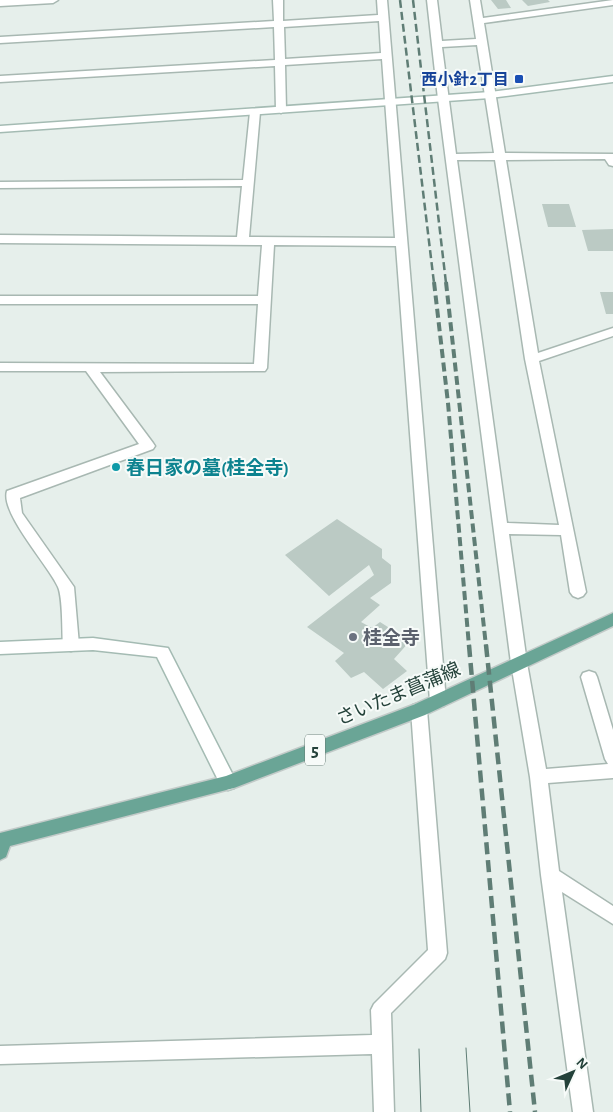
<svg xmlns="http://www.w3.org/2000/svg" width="613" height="1112" viewBox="0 0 613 1112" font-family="'Alegreya Sans','Noto Sans JP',sans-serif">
	<rect width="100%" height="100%" fill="#e6efeb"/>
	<path fill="#bbcac4" d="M491,0H506L511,8L498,9Z
		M522,0H548L550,2L528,6Z
		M542,204H569L576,227H548Z
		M613,229V251H588L582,230Z
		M600,292H613V314H606Z
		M337,519L382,549V558L391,565V583L370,598L380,605L361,622L372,628L380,622L410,641L394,659L407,671L383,689L364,672L351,678L335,661L344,653L307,627L374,575L369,565L329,596L285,555Z"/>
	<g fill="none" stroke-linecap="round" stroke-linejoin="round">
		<g stroke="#a8b8b2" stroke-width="3">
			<path id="street" d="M0,0H58L53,3L0,6Z
				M273,0H283V21L378,15L377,0H387L446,701L444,706L438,707L432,706L430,701L396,246L274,245L267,368L265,371L100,372L153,443L155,446L153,449L20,498L22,513L74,587L79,645L77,649L71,651L65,649L63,645C62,631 63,598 58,587C49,566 0,513 7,491L139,444L86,371H0V363L254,364L258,304H0V296H258L262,245L0,243V235L237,237L242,186L0,188V182L243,180L250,112L255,109L260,112L249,237L395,238L382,59L285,65L286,110L281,113L276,110L275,66L0,82V76L275,60L274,27L0,43V37L274,21ZM379,21L381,53L285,59L284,27Z
				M427,0H437L442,41L476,39L470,0H480L483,18L613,0V5L484,23L505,153L613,154V166L609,165L605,159L506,160L538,353L613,328V336L539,361L586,592L583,596L578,598L573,596L570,592L561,535L509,534L527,663L546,769L608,764L605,759L581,677L583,673L589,671L595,673L597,677L613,730V778L548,783L559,871L613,906V924L562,892L593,1112H573L541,875L530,777L511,663L438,99ZM477,45L494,153L456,154L442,47ZM457,160H495L525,359L559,525L507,523Z
				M419,703L425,705L427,710L447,953L445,959L391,1013L394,1112H374L372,1054L0,1064V1046L372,1035L371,1010L374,1004L428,950L411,710L413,705Z"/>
		</g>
		<g stroke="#a4bbb3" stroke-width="3">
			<path id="secondary" d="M613,76V82L490,98L0,132V126L490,92Z
				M93,638L168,648L237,783L234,788L228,790L222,788L157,657L93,650L0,654V642Z"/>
		</g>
		<g stroke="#c2cac8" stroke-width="3">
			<path id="primary" d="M613,613V626L425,715L234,788L10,846L6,857L0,860V833L226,776L413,705Z"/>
		</g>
		<use href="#street" fill="#fff" fill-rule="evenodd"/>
		<use href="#secondary" fill="#fff" fill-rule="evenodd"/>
		<use href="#primary" fill="#6aa596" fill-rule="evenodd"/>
		<path stroke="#5f7d75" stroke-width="1" d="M466,1048L470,1112
			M419,1049L421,1112"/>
		<path stroke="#5f7d75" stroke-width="2.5" stroke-dasharray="8 4" stroke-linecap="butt" d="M400,0L434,283
			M413,0L446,283"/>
		<path stroke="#5f7d75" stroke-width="4" stroke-dasharray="9 4.5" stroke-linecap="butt" d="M434,282L448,403L469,646
			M446,282L486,646"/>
		<path stroke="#5f7d75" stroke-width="4.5" stroke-dasharray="12 6" stroke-linecap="butt" d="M469,645L510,1112
			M486,645L535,1112"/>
	</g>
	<rect fill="#1a4fb4" stroke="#f7fbf9" stroke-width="2" x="514" y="74" width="10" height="10" rx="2.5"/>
	<circle fill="#0f9aa8" stroke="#f7fbf9" stroke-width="2" cx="116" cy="467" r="5"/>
	<circle fill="#6b7280" stroke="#f7fbf9" stroke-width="2" cx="353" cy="637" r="5"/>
	<g text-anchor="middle" stroke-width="4" stroke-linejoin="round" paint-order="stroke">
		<g font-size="16" font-weight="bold" fill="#164399" stroke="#f7fbf9" text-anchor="end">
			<text x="509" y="85">西小針2丁目</text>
		</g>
		<rect fill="#f7fbf9" stroke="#637a73" stroke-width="1" x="305" y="734.5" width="20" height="31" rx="4"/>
		<g font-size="18" font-weight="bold" fill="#24423a">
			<text x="315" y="756">5</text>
		</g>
		<g font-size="19" font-weight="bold" fill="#0d838f" stroke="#f7fbf9" text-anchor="start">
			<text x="126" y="474">春日家の墓(桂全寺)</text>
		</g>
		<g font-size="19" font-weight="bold" fill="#5b616d" stroke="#f7fbf9" text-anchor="start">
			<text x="363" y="644">桂全寺</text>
		</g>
		<g font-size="19" fill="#24423a" stroke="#f7fbf9">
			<text transform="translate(398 693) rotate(-23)" y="7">さいたま菖蒲線</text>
		</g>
	</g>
	<g transform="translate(573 1072) rotate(46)" stroke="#f7fbf9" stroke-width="4" paint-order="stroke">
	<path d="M0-4L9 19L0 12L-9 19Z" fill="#24423a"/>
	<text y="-8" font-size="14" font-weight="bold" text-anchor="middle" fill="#24423a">N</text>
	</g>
</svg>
